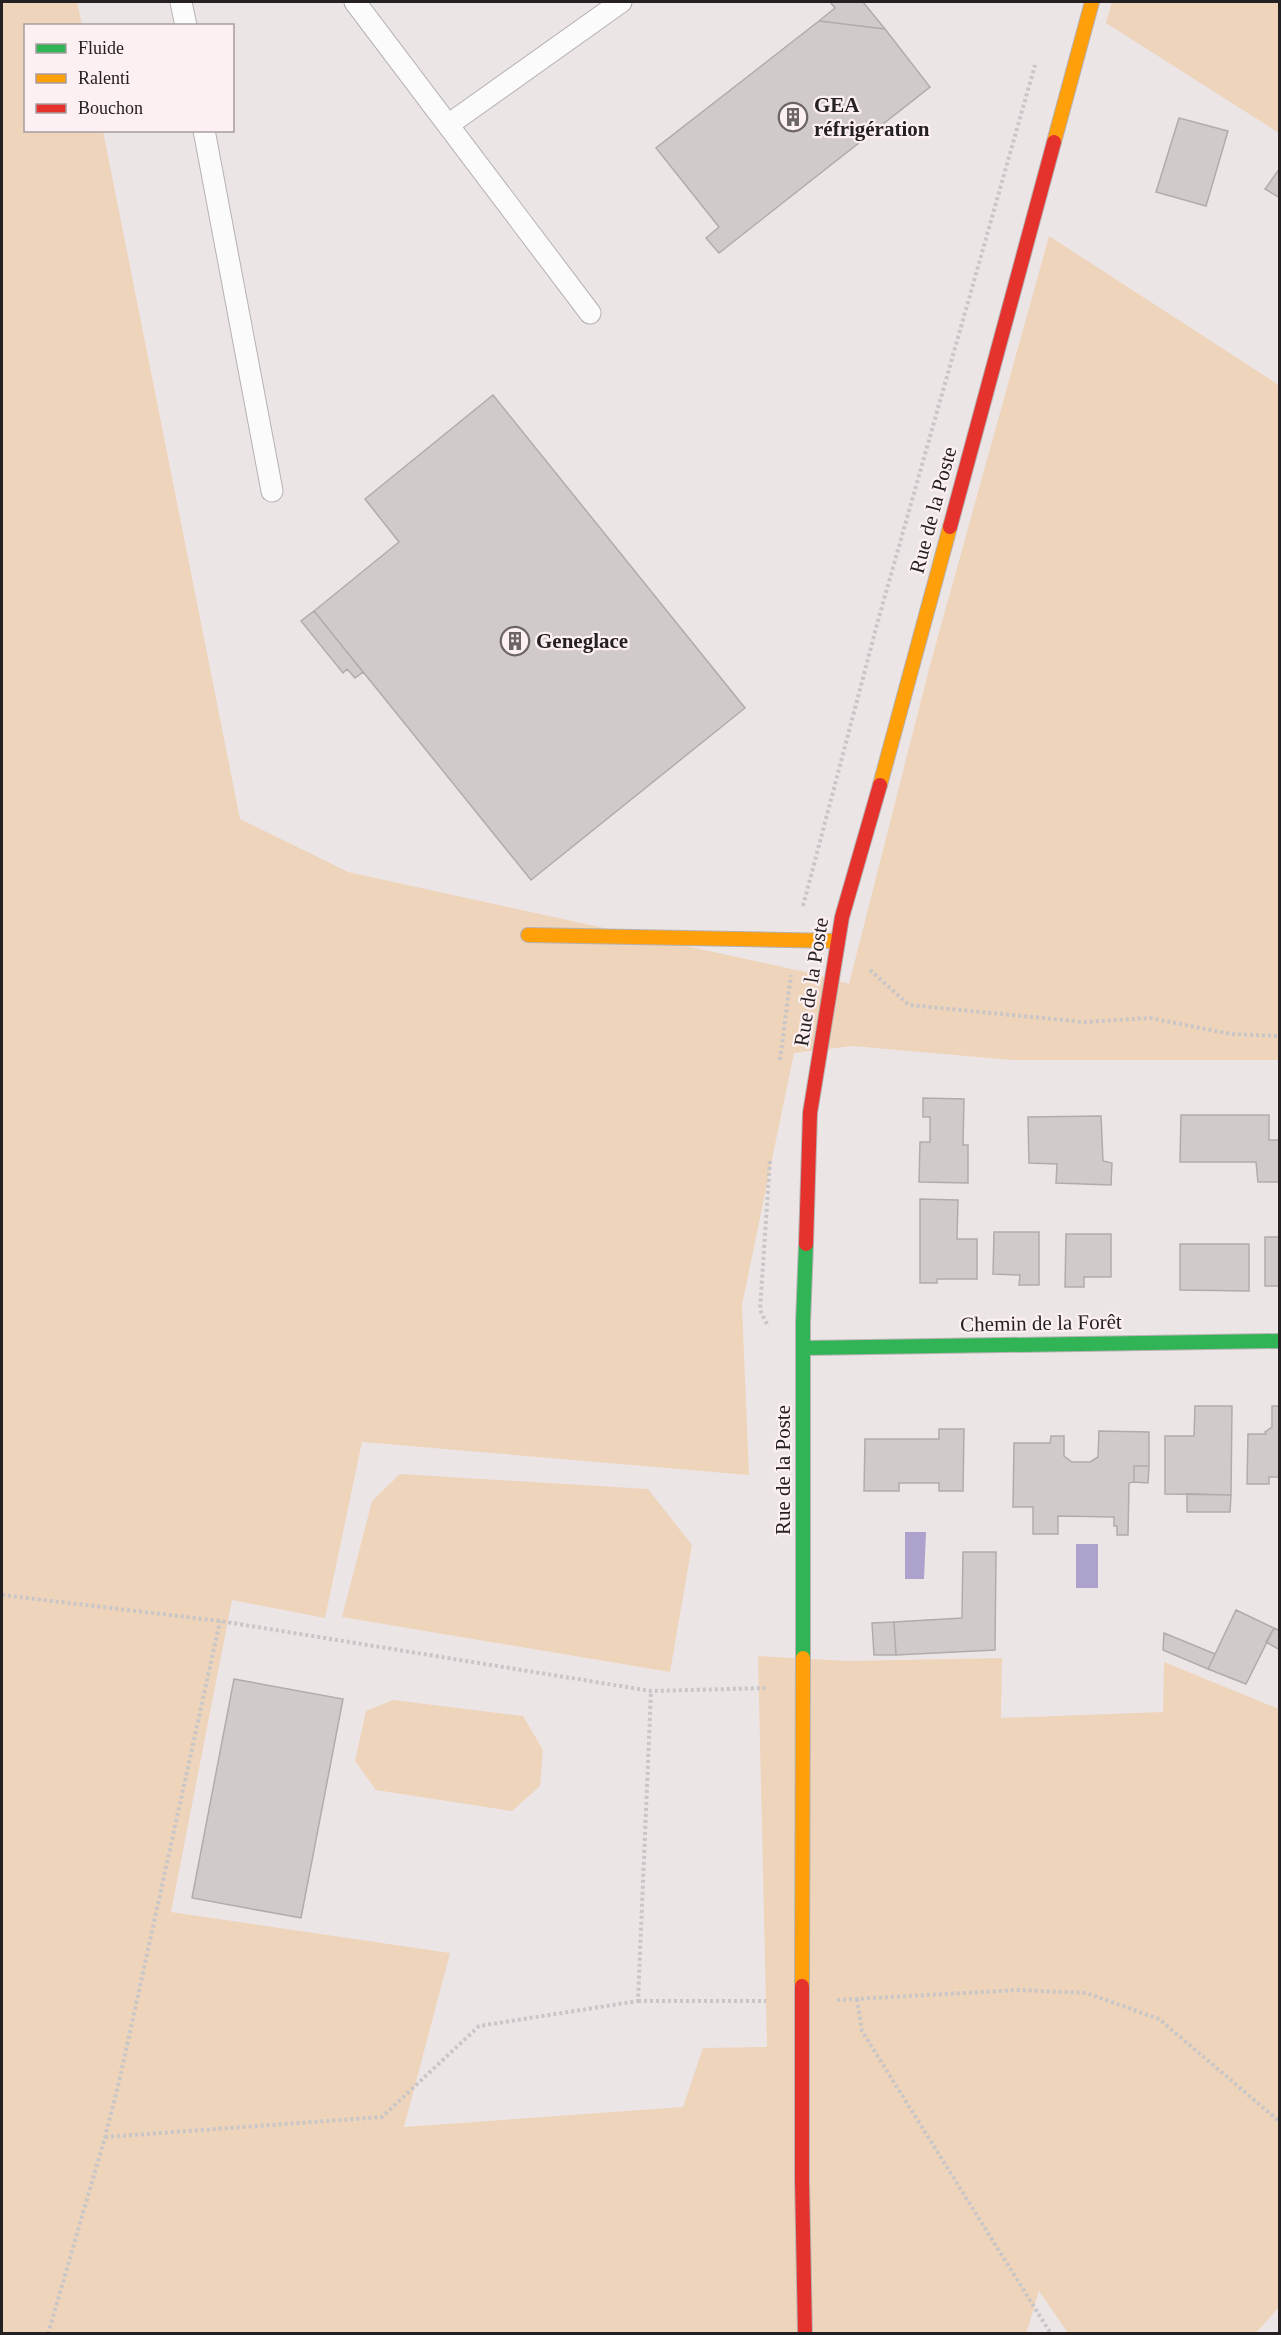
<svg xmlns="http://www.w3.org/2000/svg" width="1281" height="2335" viewBox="0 0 1281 2335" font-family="Georgia,serif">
	<rect width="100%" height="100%" fill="#ece5e6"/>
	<path fill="#eed4bb" d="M2,2H77L82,25L26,26V130L103,131L240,819L348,872L810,973L849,984L929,669L1049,236L1279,385V1060H1011L853,1046L794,1053L742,1305L749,1475L362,1442L325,1618L232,1600L171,1912L450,1953L404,2127L683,2107L703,2048L767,2047L758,1656L847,1661L1002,1658L1001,1718L1163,1712L1164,1662L1279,1709V2307L1255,2334L1068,2333L1039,2291L1026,2334H2Z
		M1112,2H1279V133L1106,23Z
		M400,1474L648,1489L692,1545L670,1672L342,1617L372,1501Z
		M393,1700L523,1716L543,1750L540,1786L512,1811L376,1790L355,1761L366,1711Z"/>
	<path fill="#ada2cc" d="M905,1532H926L924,1579H905Z
		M1076,1544H1098V1588H1076Z"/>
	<path fill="#d0cbca" stroke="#b1acac" stroke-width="1.5" d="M830,2H863L885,29L819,21L835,8Z
		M819,21L885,29L930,87L719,253L706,238L719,227L656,148Z
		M1179,118L1228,131L1206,206L1156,192Z
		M1280,168V198L1265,189Z
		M493,395L745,708L531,880L314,611L399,542L365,499Z
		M314,611L363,672L355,678L347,669L343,673L301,621Z
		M923,1098L964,1099L963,1145H968V1183L919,1182L920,1142H930V1117H923Z
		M1181,1115H1269V1140H1280V1182H1258L1256,1162H1180Z
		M1101,1116L1103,1161L1112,1163L1111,1185L1056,1183L1057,1164L1029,1163L1028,1117Z
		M920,1199L958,1200L957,1239H977V1279H937V1283H920Z
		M994,1232H1039V1285H1019L1020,1275L993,1274Z
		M1066,1234H1111V1277H1084V1287H1065Z
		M1265,1237H1280V1286H1265Z
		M1180,1244H1249V1291L1180,1290Z
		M1195,1406H1232L1231,1495L1165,1494V1436H1194Z
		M1272,1406H1280V1477H1269V1484H1247L1248,1434H1266L1265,1432L1272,1427Z
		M939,1429H964L963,1491H939V1483H899V1491H864L865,1439H939Z
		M1099,1431L1149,1432V1466H1134V1482L1129,1483L1128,1535H1117V1526H1114V1517L1058,1516V1534H1033V1507H1013L1014,1443H1050L1051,1436H1064V1456L1072,1462H1090L1098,1457Z
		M1134,1466H1149L1148,1483L1134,1482Z
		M1187,1494L1231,1495L1230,1512H1187Z
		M963,1552H996L995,1650L896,1655L894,1622L962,1618Z
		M1236,1610L1274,1628L1246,1684L1208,1669Z
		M894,1622L896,1655H874L872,1623Z
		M1274,1628L1280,1631V1650L1266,1642Z
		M1164,1633L1215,1654L1208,1669L1163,1650Z
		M234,1679L343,1699L301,1918L192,1898Z"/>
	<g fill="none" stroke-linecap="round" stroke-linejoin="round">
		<g stroke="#b6b1b2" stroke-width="23">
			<path id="lane" d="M181,2L186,26
				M355,2L590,313
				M448,125L621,2
				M204,130L272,491"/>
		</g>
		<g stroke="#b6b1b2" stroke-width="16">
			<path id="fast" d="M804,1348L1280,1341
				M803,1658V1323L806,1244"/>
		</g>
		<g stroke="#b6b1b2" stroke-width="16">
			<path id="slow" d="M1054,142L1092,2
				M880,785L950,527
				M528,935L838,941
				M802,1986L803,1658"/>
		</g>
		<g stroke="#b6b1b2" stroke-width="16">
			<path id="jam" d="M950,527L1054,142
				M806,1244L810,1113L842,917L880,785
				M802,1986V2180L805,2334"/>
		</g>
		<path stroke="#c9c6c7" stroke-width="4" stroke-dasharray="3 3" stroke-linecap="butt" d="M803,906L879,617L1035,65
			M870,970L909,1005L1084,1022L1150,1018L1231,1034L1280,1036
			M780,1060L791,975
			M767,1324L760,1310L770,1160
			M2,1595L220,1621L651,1691L768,1688
			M857,1999L862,2031L1051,2334
			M837,2000L1018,1990L1086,1993L1159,2019L1280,2122
			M638,2001H766
			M105,2137L382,2117L479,2026L638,2001L651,1691
			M48,2334L105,2137L119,2082L220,1621"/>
		<use href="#lane" stroke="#fcfbfb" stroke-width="21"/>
		<use href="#fast" stroke="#30b455" stroke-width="14"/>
		<use href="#slow" stroke="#ff9f0a" stroke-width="14"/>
		<use href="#jam" stroke="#e5322d" stroke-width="14"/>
	</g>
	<defs>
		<g id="building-ring" transform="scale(1.5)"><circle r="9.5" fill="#fdf0f3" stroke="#6b6566" stroke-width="1.5"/><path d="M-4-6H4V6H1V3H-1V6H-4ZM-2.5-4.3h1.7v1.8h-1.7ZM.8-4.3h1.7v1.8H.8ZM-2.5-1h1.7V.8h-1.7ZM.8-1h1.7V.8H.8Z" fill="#6b6566"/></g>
	</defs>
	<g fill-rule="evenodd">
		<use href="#building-ring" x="793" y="117"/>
		<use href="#building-ring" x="515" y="641"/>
	</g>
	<g text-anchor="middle" stroke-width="4.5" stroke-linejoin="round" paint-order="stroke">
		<g font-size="21" font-weight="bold" fill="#252021" stroke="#fdf0f3" text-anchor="start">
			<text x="814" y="112">GEA<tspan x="814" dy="24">réfrigération</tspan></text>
			<text x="536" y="648">Geneglace</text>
		</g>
		<g font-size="21" fill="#252021" stroke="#fdf0f3">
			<text transform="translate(933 510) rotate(-75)" y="7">Rue de la Poste</text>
			<text transform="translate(811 982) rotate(-81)" y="7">Rue de la Poste</text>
			<text transform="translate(1041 1323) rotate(-1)" y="7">Chemin de la Forêt</text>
			<text transform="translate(783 1470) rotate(-90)" y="7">Rue de la Poste</text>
		</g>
	</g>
	<rect width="1281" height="2335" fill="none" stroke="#252021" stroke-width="6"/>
	<rect x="24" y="24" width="210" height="108" fill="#fdf0f3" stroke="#a79d9f" stroke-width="1.5"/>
	<rect x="36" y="44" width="30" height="9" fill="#30b455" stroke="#a79d9f" stroke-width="1.5"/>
	<text x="78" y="54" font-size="18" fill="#252021">Fluide</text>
	<rect x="36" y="74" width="30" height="9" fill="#ff9f0a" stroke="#a79d9f" stroke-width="1.5"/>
	<text x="78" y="84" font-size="18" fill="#252021">Ralenti</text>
	<rect x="36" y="104" width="30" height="9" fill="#e5322d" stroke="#a79d9f" stroke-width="1.5"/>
	<text x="78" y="114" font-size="18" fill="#252021">Bouchon</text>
</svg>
